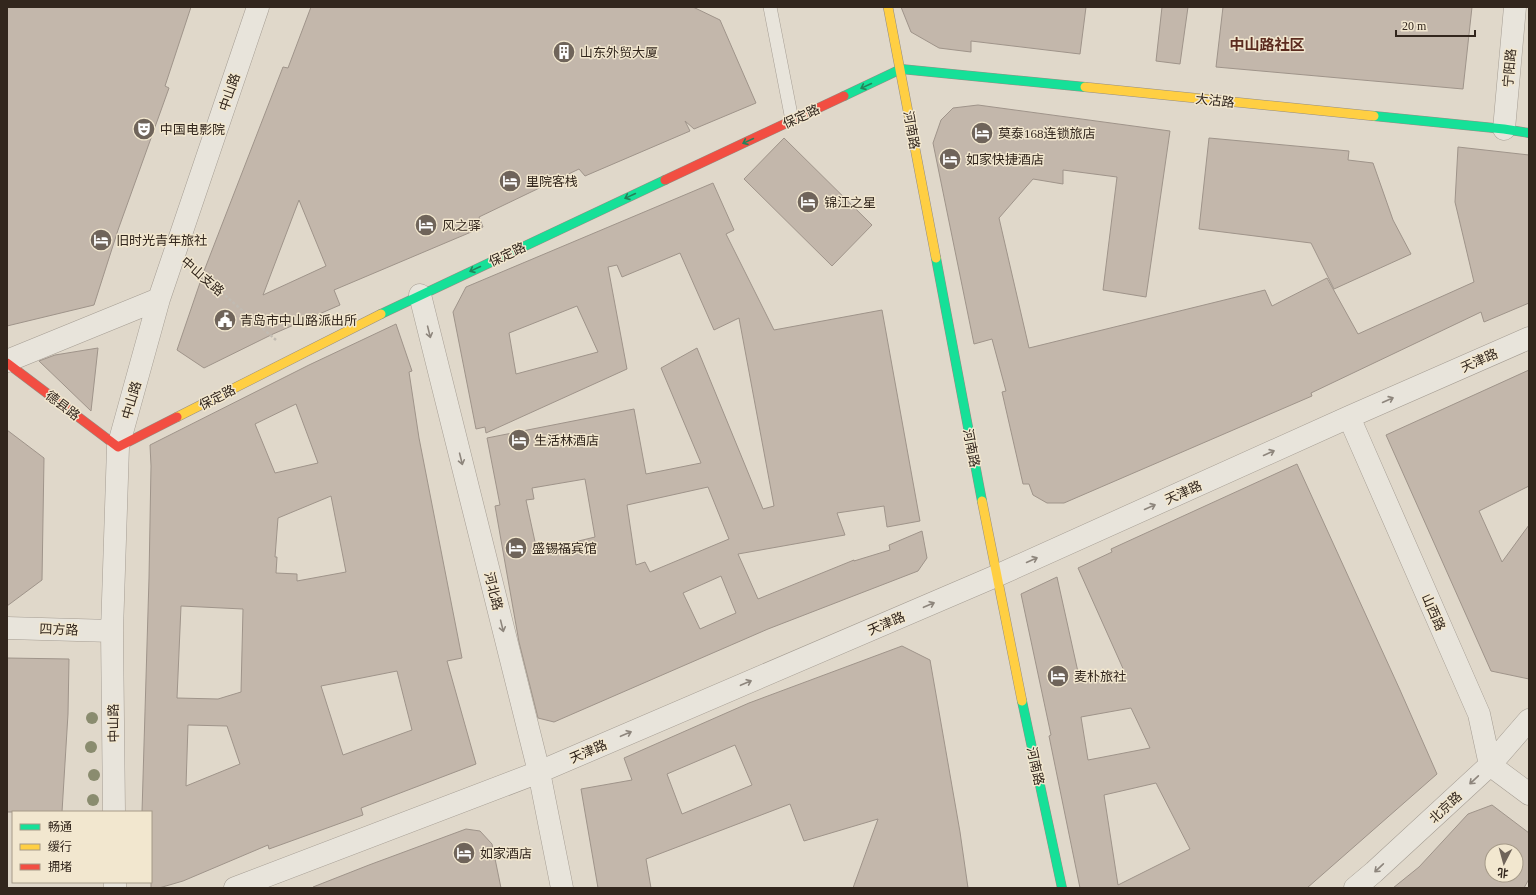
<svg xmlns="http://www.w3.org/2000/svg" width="1536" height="895" viewBox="0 0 1536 895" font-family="'Times New Roman','Noto Sans SC',serif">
	<rect width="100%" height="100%" fill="#e0d8ca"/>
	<path fill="#c3b7ab" stroke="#9f948a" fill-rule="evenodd" d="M7,7H191L165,86L169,88L118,230L94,305L7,326Z
		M311,7H693L720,20L756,103L694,129L685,121L690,131L585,176L579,169L479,217L483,227L334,290L340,305L273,334L204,368L177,350L204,271L283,67L288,68ZM299,200L326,266L263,295Z
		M901,7H1086L1080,54L971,41V52L939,48L911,32Z
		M1162,7H1188L1180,64L1156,61Z
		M1223,7H1472L1463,89L1216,67Z
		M978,105L1170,131L1146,297L1103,290L1117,177L1063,170V184L1033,179L999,218L1029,348L1265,290L1272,306L1327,278L1358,334L1474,282L1455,202L1458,147L1529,155V303L1484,322L1481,312L1311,393L1312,396L1064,503H1047L1033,495L1029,484H1023L1002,392L1006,391L992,339L974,344L933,143L941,120L953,108Z
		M784,138L872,225L832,266L744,179Z
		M1209,138L1349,151L1348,160L1373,163L1393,220L1411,254L1334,289L1311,243L1199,229Z
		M713,183L734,230L726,234L774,330L882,310L920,521L887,527L884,506L837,513L845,535L738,554L758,599L854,560V561L890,550L889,545L922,531L927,558L918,571L768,629L554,722L538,718L519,642L495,506L500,505L487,438L634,409L646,474L701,463L661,368L697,348L763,509L774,506L739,318L714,330L680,253L622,277L617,265L608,267L627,369L486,433L485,427L476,429L453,312L466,287ZM577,306L598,352L516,374L509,333ZM585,479L595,537L537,551L526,500L534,499L532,488ZM708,487L729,539L650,572L645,562L636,565L627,505ZM721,576L736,613L700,629L683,593Z
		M396,324L412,371L409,372L419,438L462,658L447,661L476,764L361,808L363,815L269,849L268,845L183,881L159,888H151V812H142L149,578L151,466L150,445L309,365ZM296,404L318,463L275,473L255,424ZM331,496L346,572L297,581V574L276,573L277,557H275L278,518ZM181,606L243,609L241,692L218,699L177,698ZM397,671L412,730L343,755L321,686ZM188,725L227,726L240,764L186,786Z
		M98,348L91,411L39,361L55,355Z
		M1529,370V486L1479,511L1502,562L1529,525V679L1491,671L1386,435Z
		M7,430L44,458L42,580L7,606Z
		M1297,464L1400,690L1437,774L1307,888H1080L1049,736L1051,735L1021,594L1057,577L1080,681L1125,673L1078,568L1112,552L1111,549ZM1131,708L1150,748L1088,760L1081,717ZM1156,783L1190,849L1118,885L1104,795Z
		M902,646L930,660L960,832L968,888H853L878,819L804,841L790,804L646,859L651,888H598L581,789L632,780L624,758L749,703ZM735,745L752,785L682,814L667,774Z
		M7,658L69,659L68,714L62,812H7Z
		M1492,805L1529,833V879L1524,888H1393L1419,867L1468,814ZM1492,851H1516V875H1492Z
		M466,829L480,831L492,844L501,888H314L313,887L369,865Z"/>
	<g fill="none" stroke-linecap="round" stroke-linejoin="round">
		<g stroke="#a59d93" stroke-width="14">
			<path id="lane" d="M770,7L792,120"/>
		</g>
		<g stroke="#a59d93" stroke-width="23">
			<path id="street" d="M1504,129L1515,7
				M420,295L539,772L562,888
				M7,361L159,299
				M1349,417L1479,714L1490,765L1529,794
				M7,628L112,631
				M114,812L112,631L118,447L159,299L258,7
				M115,882V888
				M235,888L539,772L996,576L1349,417L1529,338
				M1355,888L1374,872L1490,765L1529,720"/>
		</g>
		<g stroke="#958d83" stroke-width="10">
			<path id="fast" d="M844,96L901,69L1085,87
				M1374,116L1504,129L1529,133
				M936,258L982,501
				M381,314L665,180
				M1022,701L1062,888"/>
		</g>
		<g stroke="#958d83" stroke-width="10">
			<path id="slow" d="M888,7L936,258
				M1085,87L1374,116
				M177,417L381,314
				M982,501L1022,701"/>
		</g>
		<g stroke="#958d83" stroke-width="10">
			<path id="jam" d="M665,180L844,96
				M7,363L118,447L177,417"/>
		</g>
		<path stroke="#c1bbb2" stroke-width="2.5" stroke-dasharray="3 2" stroke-linecap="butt" d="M195,269L276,340"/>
		<use href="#lane" stroke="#e8e4db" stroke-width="13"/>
		<use href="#street" stroke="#e8e4db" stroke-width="22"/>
		<use href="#fast" stroke="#16e098" stroke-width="9"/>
		<use href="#slow" stroke="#ffcf43" stroke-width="9"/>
		<use href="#jam" stroke="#f24e42" stroke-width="9"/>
	</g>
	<g fill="#8a8c6f">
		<circle cx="92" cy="718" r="6"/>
		<circle cx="91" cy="747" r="6"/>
		<circle cx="94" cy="775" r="6"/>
		<circle cx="93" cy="800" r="6"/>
	</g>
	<defs><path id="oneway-shaft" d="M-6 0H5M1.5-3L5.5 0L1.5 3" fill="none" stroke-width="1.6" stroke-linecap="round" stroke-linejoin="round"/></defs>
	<g stroke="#24835a">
		<use href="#oneway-shaft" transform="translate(866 86) rotate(155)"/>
		<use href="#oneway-shaft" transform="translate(748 141) rotate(155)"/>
		<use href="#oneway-shaft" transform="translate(630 196) rotate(155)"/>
		<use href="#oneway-shaft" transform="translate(475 269) rotate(155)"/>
	</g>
	<g stroke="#8d857c">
		<use href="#oneway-shaft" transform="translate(429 332) rotate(76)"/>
		<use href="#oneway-shaft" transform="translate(1388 400) rotate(-24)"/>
		<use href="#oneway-shaft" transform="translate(1269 453) rotate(-24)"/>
		<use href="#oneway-shaft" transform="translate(461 459) rotate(76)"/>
		<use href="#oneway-shaft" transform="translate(1150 507) rotate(-24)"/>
		<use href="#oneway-shaft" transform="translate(1032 560) rotate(-24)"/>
		<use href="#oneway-shaft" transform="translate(929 605) rotate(-23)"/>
		<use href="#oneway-shaft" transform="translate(502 626) rotate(76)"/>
		<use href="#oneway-shaft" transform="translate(746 683) rotate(-23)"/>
		<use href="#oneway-shaft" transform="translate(626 734) rotate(-23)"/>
		<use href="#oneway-shaft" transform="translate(1474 780) rotate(137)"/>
		<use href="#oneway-shaft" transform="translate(1379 868) rotate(137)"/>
	</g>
	<defs>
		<g id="building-disc" transform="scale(1.15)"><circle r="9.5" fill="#6f645a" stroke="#f2e7cf"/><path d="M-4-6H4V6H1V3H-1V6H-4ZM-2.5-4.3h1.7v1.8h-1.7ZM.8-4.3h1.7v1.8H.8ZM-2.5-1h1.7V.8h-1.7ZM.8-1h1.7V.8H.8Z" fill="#fff"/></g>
		<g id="theatre-disc" transform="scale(1.15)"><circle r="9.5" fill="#6f645a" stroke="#f2e7cf"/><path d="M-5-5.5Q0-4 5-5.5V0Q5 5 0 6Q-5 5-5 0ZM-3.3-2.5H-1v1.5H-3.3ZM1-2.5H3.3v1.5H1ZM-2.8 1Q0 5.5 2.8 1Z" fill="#fff"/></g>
		<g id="hotel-disc" transform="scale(1.15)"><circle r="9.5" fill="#6f645a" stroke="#f2e7cf"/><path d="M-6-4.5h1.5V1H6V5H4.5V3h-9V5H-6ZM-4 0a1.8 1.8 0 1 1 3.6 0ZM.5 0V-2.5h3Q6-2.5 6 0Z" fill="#fff"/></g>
		<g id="civic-disc" transform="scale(1.15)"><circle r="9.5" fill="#6f645a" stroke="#f2e7cf"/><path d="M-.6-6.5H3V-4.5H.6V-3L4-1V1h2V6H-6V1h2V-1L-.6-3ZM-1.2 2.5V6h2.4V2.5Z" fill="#fff"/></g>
	</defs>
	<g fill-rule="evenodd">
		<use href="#building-disc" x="564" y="52"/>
		<use href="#theatre-disc" x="144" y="129"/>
		<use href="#hotel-disc" x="982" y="133"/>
		<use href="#hotel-disc" x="950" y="159"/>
		<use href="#hotel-disc" x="510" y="181"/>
		<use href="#hotel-disc" x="808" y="202"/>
		<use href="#hotel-disc" x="426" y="225"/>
		<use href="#hotel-disc" x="101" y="240"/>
		<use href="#civic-disc" x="225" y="320"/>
		<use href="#hotel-disc" x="519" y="440"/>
		<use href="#hotel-disc" x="516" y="548"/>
		<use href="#hotel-disc" x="1058" y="676"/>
		<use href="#hotel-disc" x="464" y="853"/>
	</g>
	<g text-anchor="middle" stroke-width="3" stroke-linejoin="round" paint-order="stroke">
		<g font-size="13" fill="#32261d" stroke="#f2e7cf" text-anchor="start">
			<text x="580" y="57">山东外贸大厦</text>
			<text x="160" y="134">中国电影院</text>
			<text x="998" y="138">莫泰168连锁旅店</text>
			<text x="966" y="164">如家快捷酒店</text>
			<text x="526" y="186">里院客栈</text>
			<text x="824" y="207">锦江之星</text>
			<text x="442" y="230">风之驿</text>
			<text x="116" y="245">旧时光青年旅社</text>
			<text x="240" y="325">青岛市中山路派出所</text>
			<text x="534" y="445">生活林酒店</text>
			<text x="532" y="553">盛锡福宾馆</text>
			<text x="1074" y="681">麦朴旅社</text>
			<text x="480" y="858">如家酒店</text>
		</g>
		<g font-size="13" fill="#32261d" stroke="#f2e7cf">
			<text transform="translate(1509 68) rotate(-85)" y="5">宁阳路</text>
			<text transform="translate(229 92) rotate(-71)" y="5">中山路</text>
			<text transform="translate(1215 100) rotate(6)" y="5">大沽路</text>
			<text transform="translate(801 116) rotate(-25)" y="5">保定路</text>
			<text transform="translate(912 130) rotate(80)" y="5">河南路</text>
			<text transform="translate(507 254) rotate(-25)" y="5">保定路</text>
			<text transform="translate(203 276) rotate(41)" y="5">中山支路</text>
			<text transform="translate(1479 360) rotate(-24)" y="5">天津路</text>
			<text transform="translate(217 397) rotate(-27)" y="5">保定路</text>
			<text transform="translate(131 400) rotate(-74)" y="5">中山路</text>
			<text transform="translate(63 405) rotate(37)" y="5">德县路</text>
			<text transform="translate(972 448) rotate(79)" y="5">河南路</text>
			<text transform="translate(1183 492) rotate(-24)" y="5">天津路</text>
			<text transform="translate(494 591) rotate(76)" y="5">河北路</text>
			<text transform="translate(1434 612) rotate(66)" y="5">山西路</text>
			<text transform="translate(886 623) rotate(-23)" y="5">天津路</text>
			<text transform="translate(59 629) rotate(2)" y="5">四方路</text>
			<text transform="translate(113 723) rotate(-91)" y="5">中山路</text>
			<text transform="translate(588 751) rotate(-23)" y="5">天津路</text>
			<text transform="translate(1036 766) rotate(78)" y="5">河南路</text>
			<text transform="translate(1445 807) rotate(-43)" y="5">北京路</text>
		</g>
		<g font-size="15" font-weight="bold" fill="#5b2b1f" stroke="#f2e7cf">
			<text x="1267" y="50">中山路社区</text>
		</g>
	</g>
	<rect width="1536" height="895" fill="none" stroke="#32261d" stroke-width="16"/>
	<rect x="12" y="811" width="140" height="72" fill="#f2e7cf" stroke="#a59a88"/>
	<rect x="20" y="824" width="20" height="6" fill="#16e098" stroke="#a59a88"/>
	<text x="48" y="831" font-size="12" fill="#32261d">畅通</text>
	<rect x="20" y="844" width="20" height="6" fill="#ffcf43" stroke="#a59a88"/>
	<text x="48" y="851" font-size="12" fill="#32261d">缓行</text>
	<rect x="20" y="864" width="20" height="6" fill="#f24e42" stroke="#a59a88"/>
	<text x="48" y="871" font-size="12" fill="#32261d">拥堵</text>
	<g transform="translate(1504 863) rotate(186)"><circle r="19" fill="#f2e7cf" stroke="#a59a88"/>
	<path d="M0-3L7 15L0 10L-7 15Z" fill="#6f645a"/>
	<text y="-6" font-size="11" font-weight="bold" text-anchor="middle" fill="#32261d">北</text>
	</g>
	<path d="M1396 30v6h79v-6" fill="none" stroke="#32261d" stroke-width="2"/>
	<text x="1402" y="30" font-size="12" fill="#32261d" stroke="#f2e7cf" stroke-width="3" paint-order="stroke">20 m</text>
</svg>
